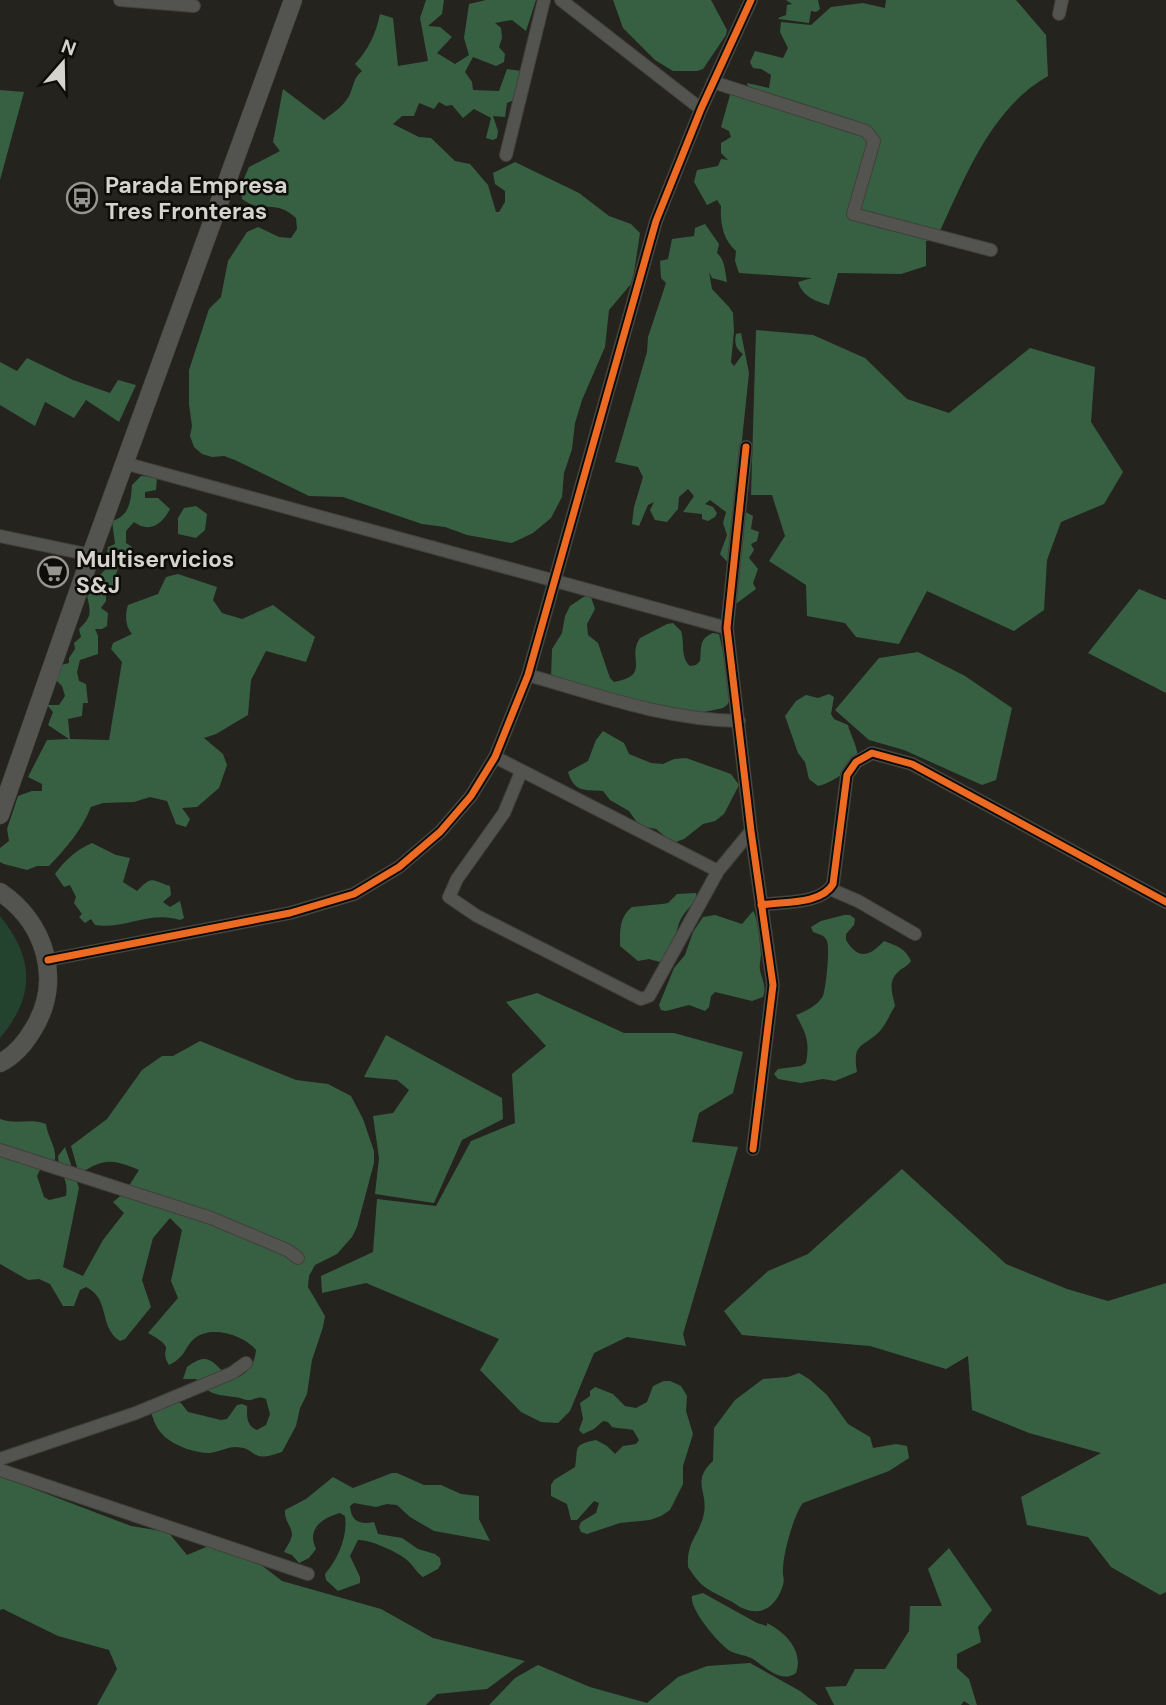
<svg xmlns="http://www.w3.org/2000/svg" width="1166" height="1705" viewBox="0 0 1166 1705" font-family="'DM Sans',sans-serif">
	<rect width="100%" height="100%" fill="#24231e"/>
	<path fill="#23432e" d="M0,916C35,959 35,996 0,1038Z"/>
	<path fill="#376043" d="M426,0H444L442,14L428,26L440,27L452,37L437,53L455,64L469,55L464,38L469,4L486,0H536L526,31L512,20L495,23L501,28L502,38L499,47L505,54L504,62L496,66L473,57L465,72L472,82L473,90L499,91L507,69L522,71L514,100L507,103L505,117L493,116L498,131L497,138L493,140L486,138L491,118L474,109L463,118L452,105L446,106L439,102L434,109L419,103L414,116H402L393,124L419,137L431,138L455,161L470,164L488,185L496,212H499L505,202V191L495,184L493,173L515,162L579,193L609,216L631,224L640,233L634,273L631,284L609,310L605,347L582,400L575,423L572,449L564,473L562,497L551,518L533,533L512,543L467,535L445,527L422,524L343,497L309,496L235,460L224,456L212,457L202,454L194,447L190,436L192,426L189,404V370L209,309L221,297L228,261L247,232L258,227L279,237L291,238L297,229L296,218C274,198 263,215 242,199L240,188L249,167L280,151L273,142L283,89L324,120C334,112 343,107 349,96C354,86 353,78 362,71L355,64C368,50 376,34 380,14L393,18L398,66L428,61L420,18Z
		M613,0H711L727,30L726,35L703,69L697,71H673L655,60L623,28Z
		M786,0H818L820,9L816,12L811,11L809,23L779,19L778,18L786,15L787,5L792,4Z
		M886,0H1016L1046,35L1048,76C990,109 965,178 938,235L933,240L926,241V266L901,274L838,273L829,305C815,301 803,297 798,282L812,278L739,273L735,261L736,251C723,240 720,223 721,206L717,200L707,205L694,182L697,170L718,166L721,159L728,160L721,153V143L731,137L729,131L721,127L730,95L749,89L747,83L769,88L771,75L761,69L753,68L750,62L755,51L783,58L788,48L780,32L781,22L811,25L831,7L863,3L885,8Z
		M0,90L24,92L0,180Z
		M705,224L719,244L717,253C725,260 725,271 727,282L712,278L709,272L712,289L729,307L733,313L734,331L731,362L734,366L743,354C736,349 734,343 736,334L741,333L749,373L729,564L720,554L727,535L723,523L726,512L710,500L705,504L713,507L717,513L715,517L708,521L702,519V514L683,512L694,496L688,489L679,497L678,509L667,522L655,520L650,510L654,502L648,505L639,526L632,524L634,507L643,477L638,467L615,462L647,352L648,337L666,283L661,278L660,261L668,259L672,239L694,236L695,228Z
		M756,330L813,335L865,358L907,399L949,413L1030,348L1095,367L1091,422L1123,472L1104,504L1061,522L1047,560L1044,610L1014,631L927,591L899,644L856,637L845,623L807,616L806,585L769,561L785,536L772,495H751Z
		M27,358L73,380L110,393L118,380L136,385L119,422L86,400L74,418L45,402L35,426L0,405V362L17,371Z
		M141,476L157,477L156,490L145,492V498H158L170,509C163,523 150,534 134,522L126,531V543L132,547L127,561H121L116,574L118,582L106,590V601L101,608L108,613L107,626L102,629H95L98,636V654L80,660L77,672L79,681L86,684L88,703H83L82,716L68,719L70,739L109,740L122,662L111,649L113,643L132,634C125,626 125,615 128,605L158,594L166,577L178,574L217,587L213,600L222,613L242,619L273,605L315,637L306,662L266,651L251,680L248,715L216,734L204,738L223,754L227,765L219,788L197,807L182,808L190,819L186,827L176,824L167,801L150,797L134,802L103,803L91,807C81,831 67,847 49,866H37L27,870L4,864L0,862V848L9,841L7,829L18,796L32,791H42V784L28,777L47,740L69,739L48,725L53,712L47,705H59L65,696L62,686L50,674L61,665L69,663V658L75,649L74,643L81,637L79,629C92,616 91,613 87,596L101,586L99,576L113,562L107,554L108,547L115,544L112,521C130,516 131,500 132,485Z
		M196,506L207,514L205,530L196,538L178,534V518L184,508Z
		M742,510L753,516L751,529L759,532L757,541L751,544L754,550L749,558L758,569L753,583L756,589L733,606Z
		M1139,589L1166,600V693L1088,653Z
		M585,596L591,597L595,609L587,624L588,635L598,643L610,678L614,682C652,675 626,659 640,638L667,624L673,623L681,631C685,643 680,657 690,666L696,665L700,661C702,648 698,639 713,633L719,634L727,669L730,700L727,705L723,708L700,713L660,708L639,700L633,702L551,679L552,649L562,633L565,616L570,606Z
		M918,652L965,676L1012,708L996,780L982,785L904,750L869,740L835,710L879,658Z
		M829,694L834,697L831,714L834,719L848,725C850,734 859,749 857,757C853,769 830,784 818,786L809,779L805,762L798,753L785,716L796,701L806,695L818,698Z
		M603,731L624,743L629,754L651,763L663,764L674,759L686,758L731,774L739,785L724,814L715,821L703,824L684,839L673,843L656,829L645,827L636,821L629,811L610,800L603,791C584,790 574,792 568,772L588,761L596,740Z
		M92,843L116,855L130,858L123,882L137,891C153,875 150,880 170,886L171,895L163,902L170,907L180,901L184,918L180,920C151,910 123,930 95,925L91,919L85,923L79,917L82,914L74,903L76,897L70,885L64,887L55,874C65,860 76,850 92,843Z
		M696,893L697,899C692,905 686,910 682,917C674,930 676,954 660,962L649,959L638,961L620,946C620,931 619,917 632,907L662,904L668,903L677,894Z
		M753,911C758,917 760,944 761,954C761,959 759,965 760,970C762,980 767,987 763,997L752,1001L715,992L711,996L709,1007L705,1011L689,1005L666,1011L661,1010L659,1005L674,968L685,955L693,932L703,917L715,915L742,924Z
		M844,915H850L855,919L854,925L846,934V940C859,961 870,956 884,941C897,946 905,948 911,961C907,967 903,967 898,972C887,982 893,995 895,1006C890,1014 886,1024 880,1031C863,1048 852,1042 857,1072L835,1081L823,1079L801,1083L778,1079L774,1074L778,1069L801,1066L806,1063C810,1040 806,1034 796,1015C806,1011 817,1006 823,996C826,988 830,949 827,941C825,935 818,934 813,932L811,927L821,921Z
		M537,993L624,1033H674L743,1052L733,1093L699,1113L692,1142L738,1147L683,1334L686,1346L627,1337L594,1353L570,1411L558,1423L541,1422L521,1412L480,1370L499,1339L366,1283L322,1293L321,1276L373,1252L377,1199L436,1206L471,1141L515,1123L512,1074L546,1046L506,1002Z
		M386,1035L502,1098L503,1119L462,1140L434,1203L375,1194L379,1158L373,1116L393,1113L409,1090L397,1080L364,1077Z
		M200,1041L296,1080L328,1084L351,1096L363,1119L374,1151V1163L357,1227L352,1237L337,1254L315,1265L309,1276L308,1287L325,1316L323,1327L312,1360L307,1394L300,1408L296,1426L282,1452C248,1464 259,1448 236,1447C227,1447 218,1452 209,1453C202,1453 194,1451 187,1449C167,1441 157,1434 151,1412L175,1401L181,1403L188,1412L221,1420L227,1419L237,1405L242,1404L247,1406C247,1416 246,1426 257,1430L266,1425L270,1414L266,1399C259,1396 258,1398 251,1400C245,1401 240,1397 234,1397C213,1394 211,1395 196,1379H183L187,1367C212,1348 213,1367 233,1379C247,1375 255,1364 256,1350C244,1335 212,1325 195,1338C184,1347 187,1356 169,1365C157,1346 180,1351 148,1333L178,1298L171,1281L182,1230L170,1218L153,1238L142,1280L151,1307L125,1339L120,1341C98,1327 111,1299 86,1287L80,1290L74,1306H63L50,1284L39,1279L28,1280L0,1264V1119C16,1125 30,1118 46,1124C48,1140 60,1150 53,1166H42L37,1176L44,1197L49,1200L66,1196C69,1178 59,1174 58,1156L65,1147L79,1188L63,1267L83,1276L103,1240L124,1213L113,1202L125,1192L139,1170C112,1159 105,1158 79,1174L71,1146L107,1119L142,1070L162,1056H173Z
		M902,1169L1006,1264L1067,1289L1108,1301L1166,1283V1592L1160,1595L1111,1567L1088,1537L1027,1525L1021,1497L1101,1453L1029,1433L972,1410L968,1356L946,1369L870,1346L742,1335L724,1311L768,1271L808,1254Z
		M799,1373L809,1379L827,1395L848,1424L870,1437L873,1448L896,1444L907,1446L909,1458L889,1471L803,1503C794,1514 783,1554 783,1569C782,1575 785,1579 783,1585C775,1611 756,1619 734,1603C724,1597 710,1592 701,1584C696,1579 692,1573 688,1567C686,1541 700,1535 704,1513C708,1491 691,1481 713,1461L714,1428L735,1400L763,1379L788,1377Z
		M664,1381H670L681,1386L687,1396L686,1411L693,1434L683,1466V1484L670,1510L661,1516L650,1520L620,1523L587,1534L581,1532L579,1527L581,1522L596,1513L599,1503L594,1501L577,1520H571L567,1504L551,1496V1485L554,1480L575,1467C579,1448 571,1445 596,1440L607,1446L615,1454L623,1446L636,1444L639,1440L633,1430C625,1428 618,1429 612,1427L608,1422L603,1421L594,1429L583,1434L579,1430L583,1419L580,1403L590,1396V1391L595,1387L613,1394L625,1406L636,1408L647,1402L653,1386Z
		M392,1473H397L424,1485H441L461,1494L479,1496V1519L490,1541L434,1531L410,1517L397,1505L387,1504L376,1507L354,1503L350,1506C351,1522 361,1525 374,1522L378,1534L402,1538L418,1549L435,1554L440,1558L441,1564L438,1569L423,1577C416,1572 413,1565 407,1560C398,1552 369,1539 358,1540L350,1556L360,1577V1583L338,1591L326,1580L325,1574C338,1559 348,1536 345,1516L340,1513C323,1518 306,1528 316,1549L309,1558L299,1563L292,1555L284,1552C287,1546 292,1540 292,1534C291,1525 284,1520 285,1510L306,1499L333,1477L353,1488Z
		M0,1476L131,1526L168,1532L187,1555L211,1545L256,1561L282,1581L381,1609L433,1638L525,1661L487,1689L437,1694L426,1705H97L117,1669L109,1650L58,1636L3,1609L0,1610Z
		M949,1548L992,1610L978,1627L981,1642L957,1654V1668L969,1679L977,1705H970L964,1701L961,1705H834L825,1687L846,1686L855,1669H885L909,1631L910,1606H942L928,1569Z
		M703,1593L757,1623L767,1626V1623C785,1632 804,1651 796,1673C781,1684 765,1667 753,1659C746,1655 739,1655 732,1652C720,1646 689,1609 692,1596Z
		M750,1663L800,1691L818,1705H489L515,1678L538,1665L590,1687L647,1703L678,1677L707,1666Z"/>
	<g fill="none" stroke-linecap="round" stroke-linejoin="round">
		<g stroke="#41403c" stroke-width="14">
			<path id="street" d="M120,0L194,6
				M561,0L701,109
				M1059,14L1062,0
				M713,82L866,131L874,141L853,214L991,250
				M506,155L544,0
				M746,447L727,628L751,831L773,985L753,1149
				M124,463L727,628
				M0,536L91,555
				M528,675C598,695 666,720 739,721
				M495,757L718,871
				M521,772L504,813L457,879L449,897L477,916L641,999L649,996L718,871L751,831
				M830,889L858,901L915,934
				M761,905C783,901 821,905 833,884L847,775L856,762L872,753L912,764L1166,902
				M48,960L290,913L354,894L399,867L440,832L471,796L495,757L528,675L656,221L701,109L751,0
				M0,1150L211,1218L287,1250L298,1258
				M0,1459L136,1413L232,1373L246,1363
				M0,1470L308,1574"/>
		</g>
		<g stroke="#41403c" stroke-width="19">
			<path id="secondary" d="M0,815L91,555L293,0
				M0,892C45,922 63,980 34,1028C26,1042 14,1056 0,1063"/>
		</g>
		<use href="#street" stroke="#53534f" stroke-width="12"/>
		<use href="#secondary" stroke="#53534f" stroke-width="18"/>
		<g stroke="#0e0d0a" stroke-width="11">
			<path id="cycleway" d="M746,447L727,628L751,831L773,985L753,1149
				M761,905C783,901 821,905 833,884L847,775L856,762L872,753L912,764L1166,902
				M48,960L290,913L354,894L399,867L440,832L471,796L495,757L528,675L656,221L701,109L751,0"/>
		</g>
		<use href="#cycleway" stroke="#ed6a23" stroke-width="7"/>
	</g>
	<defs>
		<g id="bus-ring" transform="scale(1.575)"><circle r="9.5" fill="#0e0d0a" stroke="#969590" stroke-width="1.5"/><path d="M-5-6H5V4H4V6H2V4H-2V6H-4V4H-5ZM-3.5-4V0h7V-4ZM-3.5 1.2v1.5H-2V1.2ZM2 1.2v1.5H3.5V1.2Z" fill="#969590"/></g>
		<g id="supermarket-ring" transform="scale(1.575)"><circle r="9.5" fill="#0e0d0a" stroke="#969590" stroke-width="1.5"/><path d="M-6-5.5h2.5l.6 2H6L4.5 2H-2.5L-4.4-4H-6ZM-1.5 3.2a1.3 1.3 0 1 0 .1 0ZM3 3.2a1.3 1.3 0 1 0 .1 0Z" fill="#969590"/></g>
	</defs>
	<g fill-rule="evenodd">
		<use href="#bus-ring" x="82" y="198"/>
		<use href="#supermarket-ring" x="53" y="572"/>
	</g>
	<g text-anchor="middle" stroke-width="5" stroke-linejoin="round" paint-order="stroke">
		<g font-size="23" font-weight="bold" fill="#d4d3ce" stroke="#0e0d0a" text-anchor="start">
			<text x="105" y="193">Parada Empresa<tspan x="105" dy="26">Tres Fronteras</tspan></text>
			<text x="76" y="567">Multiservicios<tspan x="76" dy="26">S&amp;J</tspan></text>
		</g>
	</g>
	<g transform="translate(63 63) rotate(20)" stroke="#0e0d0a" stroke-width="5" paint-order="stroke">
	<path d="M0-5L12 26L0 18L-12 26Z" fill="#d4d3ce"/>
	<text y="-10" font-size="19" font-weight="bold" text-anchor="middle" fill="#d4d3ce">N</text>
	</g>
</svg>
